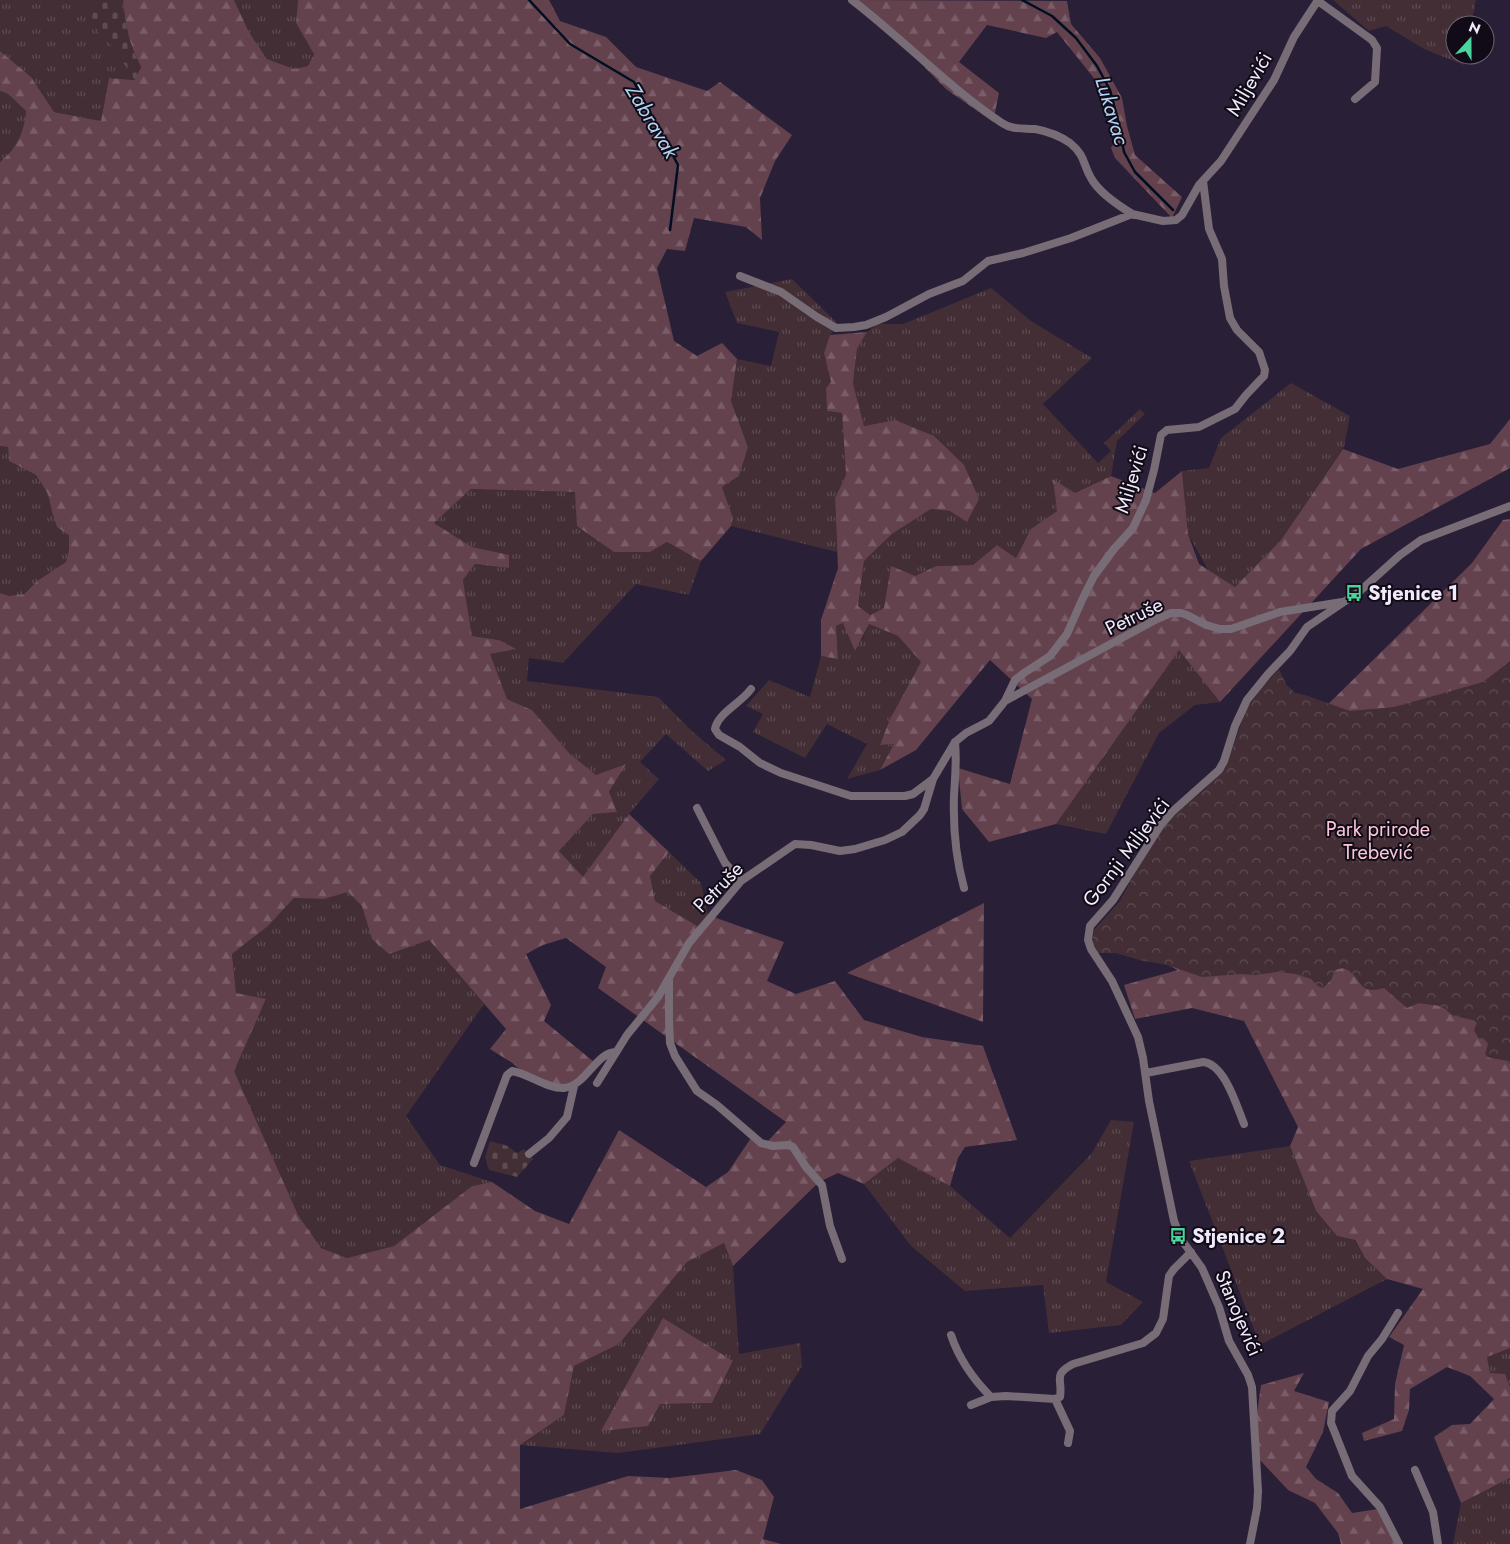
<svg xmlns="http://www.w3.org/2000/svg" width="1510" height="1544" viewBox="0 0 1510 1544" font-family="Jost,sans-serif">
	<defs>
		<pattern id="grass-tufts" width="24" height="20" patternUnits="userSpaceOnUse" patternTransform="scale(1.25)"><rect width="24" height="20" fill="#422e34"/><path d="M3 7l-1-3M5 7V3M7 7l1-3M15 17l-1-3M17 17v-4M19 17l1-3" fill="none" stroke="#5e4c52"/></pattern>
		<pattern id="forest-firs" width="22" height="20" patternUnits="userSpaceOnUse" patternTransform="scale(1.25)"><rect width="22" height="20" fill="#63424d"/><path d="M5 1l3.5 6h-7zM16 11l3.5 6h-7z" fill="#7a5d68"/></pattern>
		<pattern id="cemetery-stones" width="16" height="16" patternUnits="userSpaceOnUse" patternTransform="scale(1.25)"><rect width="16" height="16" fill="#422e34"/><path d="M2 7V4a2 2 0 0 1 4 0v3zM10 15v-3a2 2 0 0 1 4 0v3z" fill="#5e4c52"/></pattern>
		<pattern id="park-crowns" width="20" height="18" patternUnits="userSpaceOnUse" patternTransform="scale(1.25)"><rect width="20" height="18" fill="#422e34"/><path d="M2 6a3 3 0 1 1 6 0M12 15a3 3 0 1 1 6 0" fill="none" stroke="#5e4c52"/></pattern>
	</defs>
	<rect width="100%" height="100%" fill="#291f37"/>
	<path fill="url(#grass-tufts)" fill-rule="evenodd" d="M0,0H90V17L109,34L111,45L135,80L109,78L101,121L54,112L31,77L0,51Z
		M234,0H298L296,23L314,53L309,66L294,69L267,59L249,32Z
		M1333,0H1476L1471,25H1455V55H1466L1464,65L1424,49L1386,26L1369,31Z
		M0,91L8,94L26,111C24,133 17,148 0,162Z
		M792,279L839,325L830,335L824,353L831,382L828,411L842,413L846,475L835,498L837,552L731,526L733,518L722,487L739,476L748,447L731,401L737,359L771,366L779,332L737,323L725,292Z
		M991,288L1031,321L1092,358L1043,404L1098,463L1111,451L1104,443L1140,409L1145,414L1117,441L1111,476L1075,493L1054,480L1057,511L1031,530L1016,558L997,545L973,565L936,566L915,576L884,608L870,615L858,606L864,561L892,534L931,509L950,511L895,420L864,426L853,383L857,349L867,332L877,324H903Z
		M1291,383L1350,416L1344,447L1281,540L1235,587L1208,570L1188,534L1182,471L1209,468L1221,438Z
		M0,446L8,447L9,461L36,475L48,494L52,512L69,535V550L66,562L37,581L23,594L9,597L0,593Z
		M471,489L575,492L650,552L667,542L701,561L689,595L636,584L563,663L529,658L527,681L658,697L693,732L726,760L708,771L666,734L640,762L659,779L629,814L583,878L559,851L593,814L609,793L625,764L596,776L570,754L532,710L507,699L489,654L515,649L499,640L472,636L463,580L475,564L509,568V556L472,547L434,523Z
		M843,623L862,640L869,624L898,636L921,662L890,719L880,745L894,744L880,770L847,779L867,744L827,724L805,758L753,732L763,714L746,706L769,680L810,697L821,656L838,658L836,626Z
		M1179,649L1220,702L1195,705L1159,733L1106,834L1056,824Z
		M669,852L701,883L708,915L699,927L655,901L650,876Z
		M348,892L362,906L373,939L429,940L484,1004L406,1116L440,1165L492,1182L472,1186L394,1246L347,1258L321,1248L298,1215L230,1074L266,1000L236,993L232,954L268,926L294,898L324,899Z
		M1111,1120L1134,1122L1106,1282L1143,1302L1121,1325L1049,1333L1043,1285L965,1291L911,1246L864,1184L898,1158L950,1186L1010,1238L1092,1153Z
		M1290,1146L1316,1211L1337,1236L1354,1240L1365,1258L1387,1279L1260,1345L1189,1161Z
		M724,1243L733,1266L739,1354L800,1343L802,1366L760,1434L618,1453L520,1445L564,1415L574,1366L619,1344L687,1262ZM733,1362L712,1403L660,1404Z
		M1509,1347L1510,1348V1387L1505,1374H1490L1487,1357Z
		M1510,1478V1544H1453L1461,1503Z"/>
	<path fill="url(#forest-firs)" fill-rule="evenodd" d="M123,0H234L249,32L267,59L294,69L308,66L314,54L296,23L298,0H549L560,21L606,37L636,67L707,91L720,82L792,135L775,161L760,198L762,240L746,227L694,218L685,251L667,249L657,268L674,341L697,356L722,343L737,359L731,401L748,447L739,476L722,487L733,518L731,526L701,561L667,542L650,552H614L577,526L575,492L471,489L434,523L472,547L509,555V568L475,564L463,580L472,636L499,640L516,649L490,654L507,699L532,710L570,754L596,775L626,764L609,792L617,812L593,814L559,851L583,877L629,814L669,852L650,876L655,901L699,927L708,915L784,942L767,981L796,994L835,981L864,1020L922,1037L983,1046L1017,1140L965,1147L958,1158L950,1186L898,1158L864,1184L838,1173L819,1182L733,1266L724,1243L687,1262L619,1344L574,1366L564,1415L520,1445V1509L628,1476L670,1478L736,1470L762,1480L774,1497L763,1539L781,1544H0V593L9,596L24,594L37,581L66,562L69,550V535L57,527L52,512L48,494L36,475L9,461L8,447L0,446V162C17,148 24,133 26,111L8,94L0,91V51L31,77L54,112L101,121L109,78L134,80L141,67C129,44 125,26 123,0ZM348,892L362,906L372,939L389,954L429,940L506,1029L490,1049L511,1062L522,1071L564,1087L578,1080L594,1062L544,1021L551,1005L526,954L543,945L566,938L606,967L598,988L786,1122L767,1142L751,1138L728,1172L706,1187L619,1130L569,1224L535,1211L492,1182L472,1186L394,1246L347,1258L321,1248L298,1215L234,1071L266,999L236,993L232,954L268,926L294,898L324,899Z
		M856,0L1067,1L1071,24L1100,58L1122,98L1127,126L1135,155L1182,197L1172,218L1115,158L1111,148L1115,141L1112,110L1093,77L1057,32L1046,38L987,25L959,62L999,93L993,122L946,89L874,16Z
		M867,332L857,349L853,383L864,426L895,420L934,436L964,465L979,499L967,522L950,511L931,509L892,534L864,561L858,606L870,615L884,608L891,566L915,576L936,566L973,565L997,545L1016,558L1031,529L1057,511L1053,479L1075,493L1111,476L1155,493L1182,471L1188,534L1199,564L1235,587L1281,540L1343,449L1398,469L1490,444L1510,419V468L1361,549L1220,702L1179,650L1056,824L989,842L962,809L958,768L1010,784L1032,699L990,660L916,750L880,770L894,744L880,745L890,719L921,662L898,636L869,624L855,651L843,623L836,626L838,659L821,656V620L838,568L835,498L846,475L842,413L827,411L826,388L831,382L824,353L830,335Z
		M1510,519V1348L1487,1357L1490,1373L1505,1374L1510,1387V1478L1461,1503L1434,1437L1452,1425L1470,1424L1494,1399L1470,1376L1447,1367L1410,1389L1409,1410L1402,1431L1364,1441L1362,1433L1394,1419L1395,1384L1404,1345L1389,1337L1423,1289L1387,1279L1365,1258L1355,1240L1337,1236L1316,1211L1290,1146L1298,1127L1244,1021L1192,1008L1135,1019L1124,985L1178,970L1108,936L1315,717L1472,563L1503,520Z
		M984,903L983,1022L847,973Z
		M663,1318L733,1361L712,1403L660,1404L648,1426L601,1431Z
		M1304,1373L1294,1391L1329,1402L1323,1432L1306,1467L1316,1479L1338,1493L1352,1513L1378,1509L1395,1544H1341L1338,1533L1315,1503L1288,1490L1259,1459L1257,1414L1261,1385Z"/>
	<path fill="url(#cemetery-stones)" d="M90,0H123C125,26 129,44 141,67L135,80L111,45L109,34L99,33L90,17Z
		M490,1141L508,1146L517,1153L524,1149L533,1159L517,1177L489,1170L485,1157Z"/>
	<path fill="url(#park-crowns)" d="M1510,661V1065C1502,1055 1492,1063 1485,1054L1488,1044L1486,1041L1479,1039L1474,1030L1477,1023C1470,1017 1463,1019 1455,1016C1450,1015 1447,1009 1442,1007C1435,1004 1426,1005 1419,1003L1407,1008L1384,988C1355,996 1364,976 1343,968L1335,970L1331,980L1323,988L1318,986L1311,979L1296,974L1277,972L1255,975L1241,974L1202,977L1167,965L1139,960L1116,953H1096L1092,943L1094,930L1120,901L1142,859L1164,826L1179,810L1203,791L1225,768L1246,710L1261,688L1279,669L1286,684L1295,693L1305,695L1350,711L1394,707L1483,682Z"/>
	<g fill="none" stroke-linecap="round" stroke-linejoin="round">
		<path stroke="#000f21" stroke-width="2.5" d="M529,0L570,44L634,82L678,165L670,230
			M1022,0L1052,16L1076,38L1097,66L1110,90L1118,121L1124,152L1135,172L1173,210"/>
		<path stroke="#786c76" stroke-width="8" d="M852,0C903,39 948,87 1002,123C1012,130 1023,128 1035,129C1046,131 1060,136 1070,143C1086,156 1082,163 1091,178C1099,193 1119,206 1134,215
			M1318,1L1372,40L1377,48L1375,82L1355,99
			M740,276L781,292L817,317L836,328L854,327L866,325L886,317L929,294L963,281L988,261L1023,253L1071,238L1132,214L1163,221L1176,220L1182,215L1199,185L1221,161L1274,80L1294,37L1318,0
			M751,689C740,704 718,713 715,729L719,735L740,747L760,763L781,773L851,796H905L913,794L933,779
			M1005,701L1157,619L1171,613H1181L1187,615L1206,625L1220,629H1231L1280,612L1342,602
			M955,742C957,760 955,777 954,796C953,826 956,859 964,888
			M697,808L725,863L741,881
			M669,979V1019L670,1043L675,1056L697,1091L717,1105L761,1143L773,1146L788,1145L793,1147L806,1167L822,1185L830,1226L842,1259
			M1146,1073L1203,1062C1225,1064 1237,1107 1244,1124
			M597,1083L627,1035L658,997L689,943L741,881L795,844L811,845L840,851L855,849L885,840L902,832L920,815L924,809L933,779L955,742L966,733L989,721L1005,701L1015,680L1024,673L1050,656L1067,634L1082,600L1094,576L1114,549L1133,528L1146,500L1154,470L1161,435L1167,430L1199,427L1235,409L1246,395L1264,376L1265,370L1259,352L1237,330L1230,318L1224,286L1222,259L1209,229L1203,181
			M529,1154L549,1138L567,1117L574,1086
			M474,1163L507,1075L512,1071C529,1074 548,1089 564,1088C586,1086 596,1052 616,1052
			M1398,1313L1382,1339L1368,1356L1350,1391L1332,1411L1331,1423L1352,1476L1380,1507L1399,1544
			M951,1335C959,1359 973,1379 991,1397
			M1055,1399L1070,1431L1068,1443
			M971,1405L991,1397L1006,1396L1055,1399L1060,1397C1063,1379 1052,1375 1073,1364L1143,1343L1156,1333L1163,1319L1169,1276L1174,1269L1191,1252
			M1415,1470L1433,1512L1438,1544
			M1250,1544L1257,1508L1258,1491L1252,1387L1248,1375L1229,1341L1219,1307L1202,1268L1181,1239L1174,1221L1149,1101L1143,1058L1138,1037L1112,981L1091,949L1088,940L1090,926L1113,900L1160,826L1173,811L1219,770L1224,761L1235,726L1247,700L1268,674L1290,651L1307,627L1360,591L1400,555L1421,540L1510,506"/>
	</g>
	<defs>
		<g id="bus-bare" transform="scale(1.35)"><path d="M-5-6H5V4H4V6H2V4H-2V6H-4V4H-5ZM-3.5-4V0h7V-4ZM-3.5 1.2v1.5H-2V1.2ZM2 1.2v1.5H3.5V1.2Z" fill="#4bd49b" stroke="#100b16" stroke-width="2.5" paint-order="stroke"/></g>
	</defs>
	<g fill-rule="evenodd">
		<use href="#bus-bare" x="1354" y="593"/>
		<use href="#bus-bare" x="1178" y="1236"/>
	</g>
	<g text-anchor="middle" stroke-width="4" stroke-linejoin="round" paint-order="stroke">
		<g font-size="20" fill="#f0eafb" stroke="#100b16">
			<text transform="translate(1249 84) rotate(-60)" y="7">Miljevići</text>
			<text transform="translate(1131 479) rotate(-73)" y="7">Miljevići</text>
			<text transform="translate(1134 616) rotate(-26)" y="7">Petruše</text>
			<text transform="translate(1126 852) rotate(-53)" y="7">Gornji Miljevići</text>
			<text transform="translate(718 887) rotate(-46)" y="7">Petruše</text>
			<text transform="translate(1239 1313) rotate(67)" y="7">Stanojevići</text>
		</g>
		<g font-size="20" font-weight="bold" fill="#f0eafb" stroke="#100b16" text-anchor="start">
			<text x="1368" y="600">Stjenice 1</text>
			<text x="1192" y="1243">Stjenice 2</text>
		</g>
		<g font-size="20" fill="#fbc7d7" stroke="#100b16">
			<text x="1378" y="836">Park prirode<tspan x="1378" dy="23">Trebević</tspan></text>
		</g>
		<g font-size="21" font-style="italic" fill="#afd4f6" stroke="#100b16">
			<text transform="translate(1112 111) rotate(73)" y="7">Lukavac</text>
			<text transform="translate(652 121) rotate(59)" y="7">Zabravak</text>
		</g>
	</g>
	<g transform="translate(1470 40) rotate(21)"><circle r="24" fill="#100b16" stroke="#6a6472"/>
	<path d="M0-4L9 19L0 12L-9 19Z" fill="#4bd49b"/>
	<text y="-8" font-size="14" font-weight="bold" text-anchor="middle" fill="#f0eafb">N</text>
	</g>
</svg>
